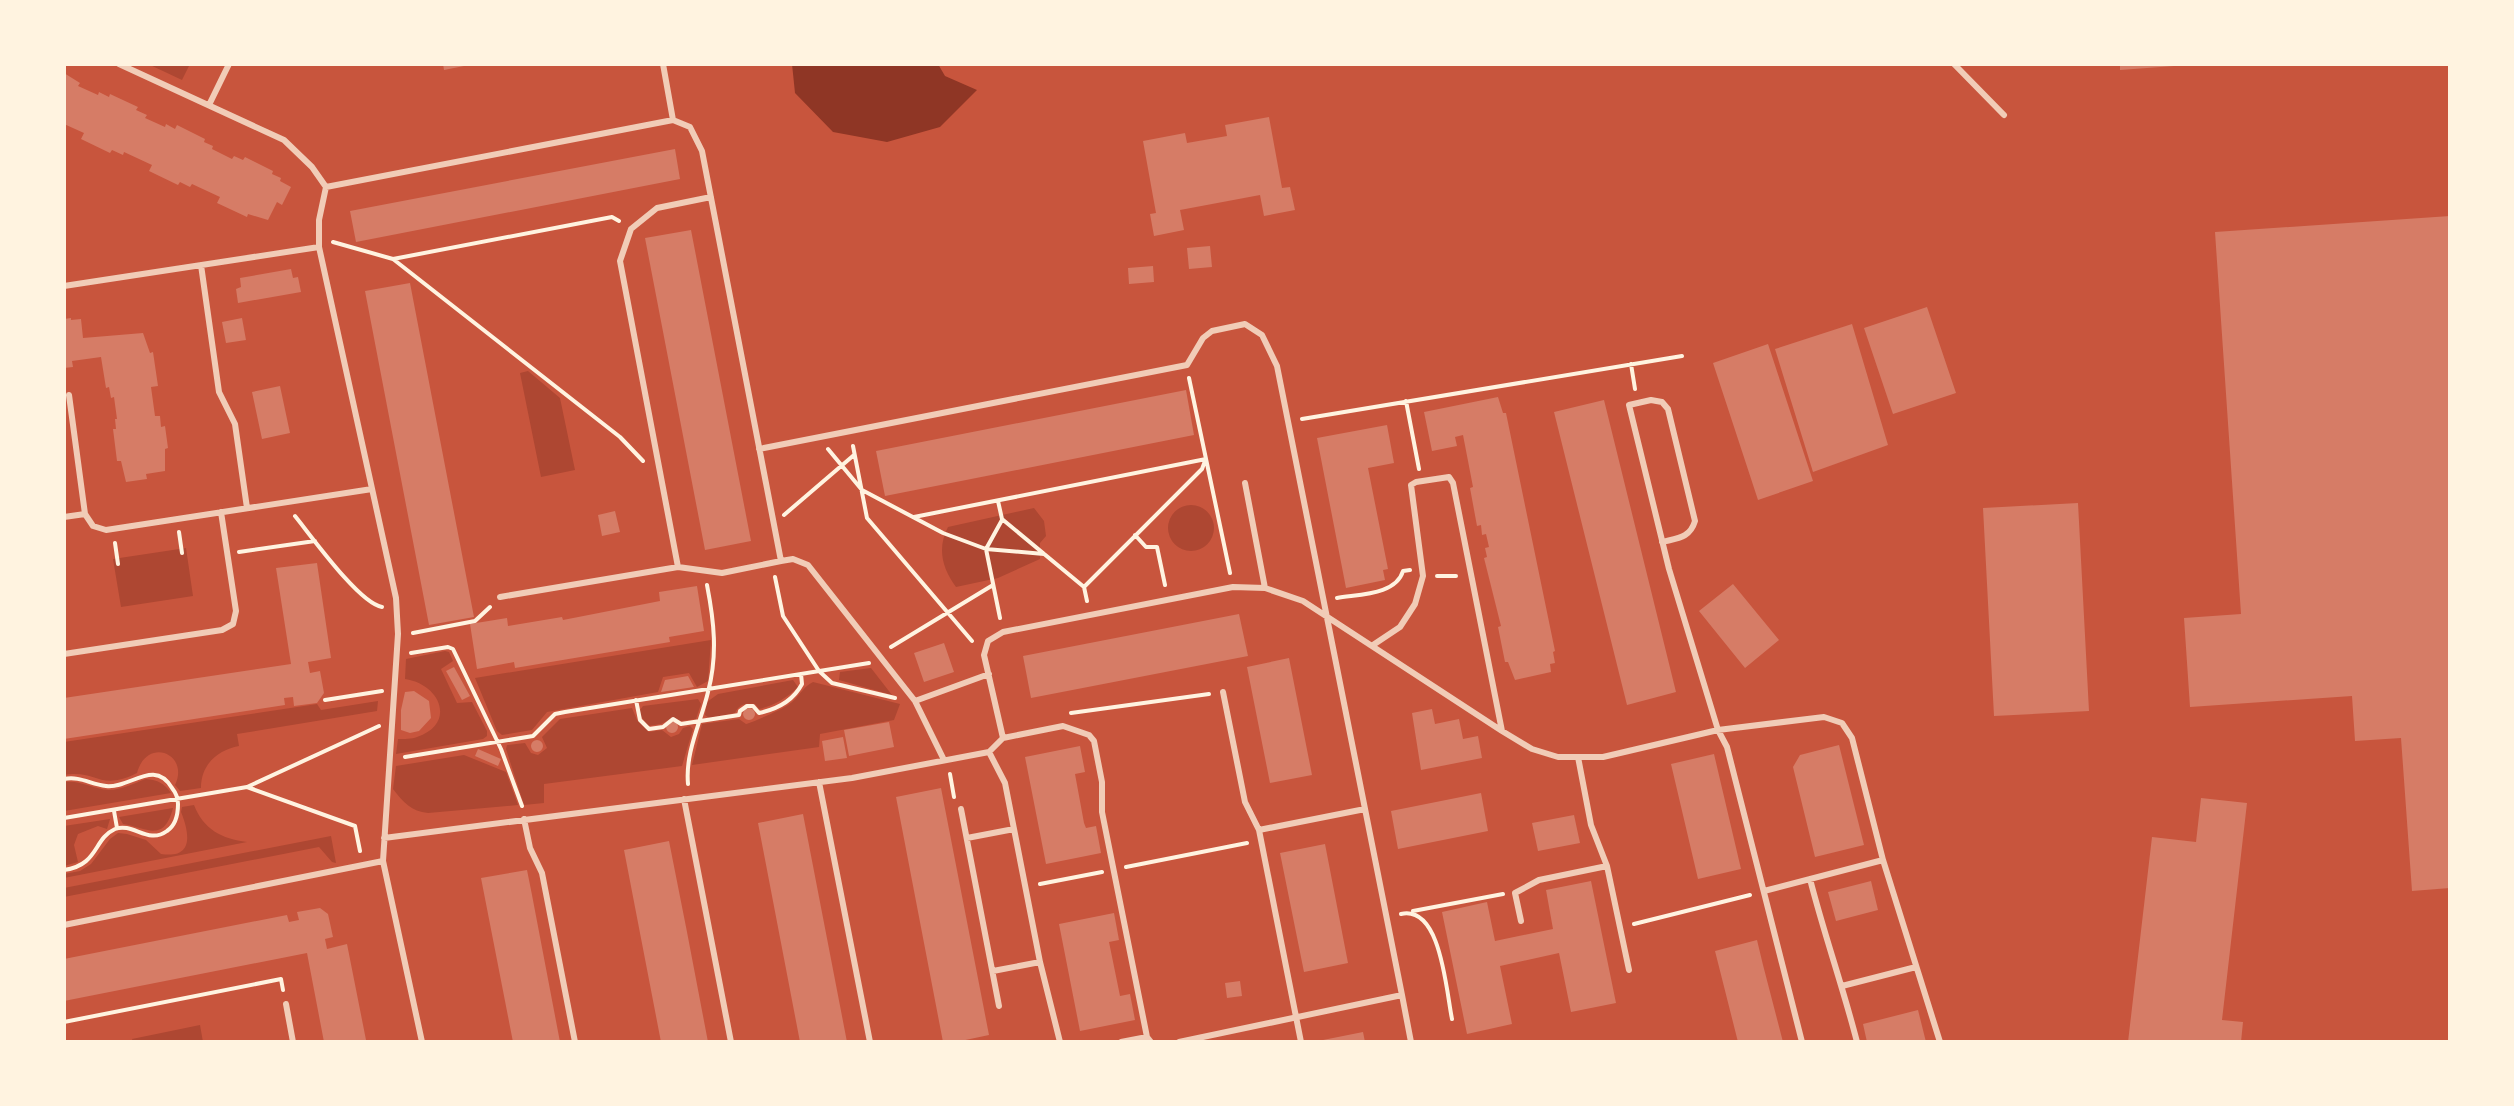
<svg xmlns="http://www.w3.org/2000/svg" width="2514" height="1106" viewBox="0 0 2514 1106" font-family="'Open Sans',sans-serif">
	<rect width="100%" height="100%" fill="#c8553d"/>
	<path fill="#ae4732" d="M148,64H190L182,80Z
		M528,371L560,398L575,470L541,477L520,373Z
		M1168 528a23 23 0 1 1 46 0a23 23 0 1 1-46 0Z
		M1034,508L1044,521L1046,536L1040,543V559L998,578L956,587C942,568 937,548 948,527Z
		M186,548L193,596L121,607L113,559Z
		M711,640L708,681L697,687L689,673L663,677L658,692L547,712L532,730L502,735L497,731L475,678Z
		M445,651L449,652L453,661L441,669L457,703L472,702L487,731V736L483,739L396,754L398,739C404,739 412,739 417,737C457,723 440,684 405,679L406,659Z
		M871,668L892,695L839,680L840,672Z
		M793,680L798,687C787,698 773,706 759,709L755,704C745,703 739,704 735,713L709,718L705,715L707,702L718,694Z
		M813,682L900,704L894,720L820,734L819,747L692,765L702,724L739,719L746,724C751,723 783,709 788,705C799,698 802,687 813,682Z
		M698,699L701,704L696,719L681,721L673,718L661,724L648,726L640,715V710L643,706Z
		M378,701L377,711L237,734L239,746C218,750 201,764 201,788L180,791L175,785C190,754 147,736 137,773C99,792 97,769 64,775V742L317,704L321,710Z
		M632,708L637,720L649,732L662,730L671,737L679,734L683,728L690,726L693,729L682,766L544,784V803L524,805L506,749L507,745L525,743L531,753L538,755L547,748L542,737L560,719Z
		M464,755L506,772L518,805L428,813C411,811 404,803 393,789L396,766Z
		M146,779C158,780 164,783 171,793L64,811V782C82,780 92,789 109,790C122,790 134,783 146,779Z
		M194,805C203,829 222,839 247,842L64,878V874L80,871L91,864L110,839L118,833L127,834L146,840L161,854C195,859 189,832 181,812L182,807Z
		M173,808C164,843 147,828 123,824L119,817Z
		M110,819L107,829L98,826L78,834L74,845L78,862L64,866V826Z
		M331,836L336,863L332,862L319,847L64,897V888Z
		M200,1025L203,1042H133L132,1039Z"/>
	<path fill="#8f3625" d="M792,64H938L945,76L977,90L940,127L887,142L833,132L795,93Z"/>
	<path fill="#d67c66" d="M443,64H469V65L444,70Z
		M2120,64H2174V66L2120,70Z
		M64,73L80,83L78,86L98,95L99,92L109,97L110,94L138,107L136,110L147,115L145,118L165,127L166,124L175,129L177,125L205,139L204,142L213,146L212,149L232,159L234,156L243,160L245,157L273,171L272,174L281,178L280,181L291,187L282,205L277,202L268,220L248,214L247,217L217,203L220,197L192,184L190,187L180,182L178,185L149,171L152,165L124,152L123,155L112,150L110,153L81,139L84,133L64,124Z
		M1269,117L1282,188L1290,187L1295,210L1264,216L1260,195L1180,210L1184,230L1154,236L1150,214L1156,213L1143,141L1185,133L1187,143L1227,136L1225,125Z
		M675,149L680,179L356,242L350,211Z
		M2450,216V888L2412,891L2401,738L2355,741L2352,696L2190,707L2184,618L2241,614L2215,232Z
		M691,230L751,541L705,550L645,238Z
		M1210,246L1212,267L1189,269L1187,248Z
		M1153,266L1154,282L1129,284L1128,268Z
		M291,269L293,278L298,277L301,292L238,303L236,289L241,287L240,278Z
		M410,283L474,617L429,625L365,291Z
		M1927,307L1956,393L1893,414L1864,328Z
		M71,318V320L81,319L83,338L143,333L150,353L153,352L158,386L151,387L155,416H160L161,427L165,426L168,448L165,449V471L146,474L147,479L126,482L121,461H117L113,429H116L115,419H117L114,397L111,398L109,387L106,388L101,357L72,361L73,367L64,368V319Z
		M242,318L246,340L226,343L222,322Z
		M1852,324L1888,445L1813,472L1775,349Z
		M1768,344L1813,481L1758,500L1713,363Z
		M280,386L290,433L262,439L252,392Z
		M1186,390L1194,435L885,496L876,451Z
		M1498,397L1503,413H1506L1555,651L1553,652L1555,663L1550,664L1551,672L1515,680L1508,662H1505L1498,627L1501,626L1484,558L1487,557L1485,548L1489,547L1486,534L1482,535L1481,525L1477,526L1470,488L1473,487L1463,435L1455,437L1457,446L1432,451L1424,412Z
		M1604,400L1676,692L1627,705L1554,412Z
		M1387,425L1394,463L1368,468L1388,569L1383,570L1385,580L1346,588L1317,438Z
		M2078,503L2089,711L1994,716L1983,508Z
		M615,511L620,532L602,536L598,515Z
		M317,563L331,658L308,662L310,673L320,671L324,693L317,703L294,706L293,697L284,698L285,705L64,739V698L291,664L276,568Z
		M1733,584L1779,640L1745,668L1699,611Z
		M697,586L704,631L669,637L670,642L515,668L514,662L477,669L470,624L507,618L508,626L562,617L563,620L660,601L659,592Z
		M1239,614L1248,656L1031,698L1023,656Z
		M944,643L954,672L924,682L914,653Z
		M1289,658L1312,775L1270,783L1247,667Z
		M454,667L470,696L462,700L446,671Z
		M688,676L694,687L661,692L665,680Z
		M414,691L429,701L431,718L419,731L410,733L401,730V710L405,692Z
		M743 714a6 6 0 1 1 12 0a6 6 0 1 1-12 0Z
		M1432,709L1435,724L1459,719L1463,739L1478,736L1482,758L1421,770L1412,713Z
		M666 727a6 6 0 1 1 12 0a6 6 0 1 1-12 0Z
		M889,722L894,747L849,756L844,730Z
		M843,737L847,758L825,761L822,741Z
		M531 746a6 6 0 1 1 12 0a6 6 0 1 1-12 0Z
		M1839,745L1864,845L1815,857L1793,767L1800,755Z
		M1080,746L1085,772L1075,774L1084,823L1086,828L1096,826L1101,853L1046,864L1025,757Z
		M478,749L501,759L498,766L475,756Z
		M1714,754L1741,869L1698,879L1671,764Z
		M941,788L989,1035L956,1042H943L896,797Z
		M1481,793L1488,831L1398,849L1391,811Z
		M2201,798L2247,803L2222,1020L2243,1022L2241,1042H2128L2152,837L2196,842Z
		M803,814L808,840L847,1042H800L758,823Z
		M1574,815L1580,843L1538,851L1532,823Z
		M669,841L687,932L708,1042H661L624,850Z
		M1325,844L1348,963L1304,972L1280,853Z
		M527,870L532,895L560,1042H513L481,878Z
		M1591,881L1616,1003L1571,1012L1559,953L1500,966L1512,1024L1467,1034L1442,912L1487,902L1495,941L1553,929L1546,890Z
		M1871,881L1878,910L1836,921L1828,892Z
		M320,908L328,914L333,937L325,939L327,949L347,944L366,1040L324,1042L307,953L64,1001V959L287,915L289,922L299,920L297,912Z
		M1114,913L1119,940L1109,942L1119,991L1120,996L1130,994L1135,1020L1080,1031L1059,924Z
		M1757,940L1763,965L1783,1042H1738L1715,951Z
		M1240,981L1242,996L1227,998L1225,983Z
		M1918,1010L1926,1042H1867L1863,1024Z
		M1363,1032L1365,1042H1318V1041Z"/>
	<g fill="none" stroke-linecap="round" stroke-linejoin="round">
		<path stroke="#fff3e0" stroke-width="4" d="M333,242L393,259L620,437L643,461
			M393,259L612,217L619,221
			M1631,364L1635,389
			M1189,378L1230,573
			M1406,401L1419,469
			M1302,419L1682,356
			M853,446L867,518L972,641
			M828,449L862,490L943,533L986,549L1044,554
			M998,501L1002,519L1084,587L1087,601
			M784,515L854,455
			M295,516C312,537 359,603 382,607
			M914,517L1206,459
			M179,532L182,553
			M1135,535L1146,547H1157L1165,585
			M115,543L118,564
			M239,552L315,541
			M1437,576H1456
			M775,577L783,616L819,671L832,683L895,698
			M1084,587L1202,469L1205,461
			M1337,598C1359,594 1396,595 1403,571L1410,570
			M1000,618L986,549L1002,520
			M413,633L475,621L490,607
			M891,647L993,585
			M411,653L448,647L453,649L501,749L522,806
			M325,700L382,691
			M636,700L640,720L649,729L663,727L673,719L681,724L739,715L740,711L747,706H753L759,713C778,709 793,701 802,684L801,674
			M1071,713L1209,694
			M405,757L533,736L555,714L565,712L869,663
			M950,774L954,797
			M64,779C80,776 90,784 106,786C130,789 154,758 172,788C176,793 178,798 178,804C178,815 176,825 167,831C148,845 133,822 115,829C93,839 99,865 64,870
			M688,784C685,752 701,722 708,692C718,655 714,621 707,585
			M247,787L379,726
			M114,811L117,828
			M64,818L247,787L355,826L360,851
			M1126,867L1247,843
			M1040,884L1102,872
			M1413,911L1503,894
			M1401,914C1441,905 1446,990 1452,1019
			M1634,924L1750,895
			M64,1022L281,979L283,990"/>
		<path stroke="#f1ccb7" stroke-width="6" d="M119,64L284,140L312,167L326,187L319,220V247L396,598L398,634L383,861L422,1042
			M663,64L673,120
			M1954,64L2004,115
			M209,105L229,64
			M326,187L673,120L690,127L702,151L781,561L793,559L808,565L915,701L944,760
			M201,265L219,392L235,424L247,508
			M64,286L319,247
			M69,395L85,514L93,526L106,530L372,489
			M759,449L1187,365L1203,338L1212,331L1245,324L1262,335L1277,366L1402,995
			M1245,483L1265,588
			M64,517L85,514
			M1662,542C1678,538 1690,538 1695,521L1668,409L1662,402L1651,400L1629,405L1669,569L1718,730L1727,747L1802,1042
			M678,567L620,261L631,229L657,208L711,197
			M500,597L678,567L722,573L781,561
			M1373,645L1400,627L1415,604L1423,576L1411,485L1416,482L1449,477L1453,483L1502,731
			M64,654L222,630L233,624L236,611L221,512
			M1223,692L1245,802L1259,830L1301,1042
			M915,701L989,674
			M1003,738L1063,726L1089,735L1094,741L1102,782V812L1147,1037
			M989,752L1003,738L984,655L988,641L1003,632L1233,587L1265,588L1303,601L1502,731L1532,749L1558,757H1603L1718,730L1824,717L1842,723L1852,738L1883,860L1940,1042
			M1578,757L1591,825L1607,866L1629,970
			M819,782L870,1042
			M684,799L731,1042
			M961,809L999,1006
			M524,819L530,848L542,873L575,1042
			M1259,830L1365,809
			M384,838L852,778L989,752L1005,783L1040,962L1060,1042
			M967,838L1014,829
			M1810,879C1824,934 1843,987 1857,1042
			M1764,891L1883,860
			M1521,921L1515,893L1539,880L1607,866
			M64,925L383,861
			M993,971L1040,962
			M1842,986L1916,967
			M286,1004L293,1042
			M1121,1042L1147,1037L1151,1042
			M1179,1042L1402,995L1411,1042"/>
	</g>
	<rect width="2514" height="1106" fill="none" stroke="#fff3e0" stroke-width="132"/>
</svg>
